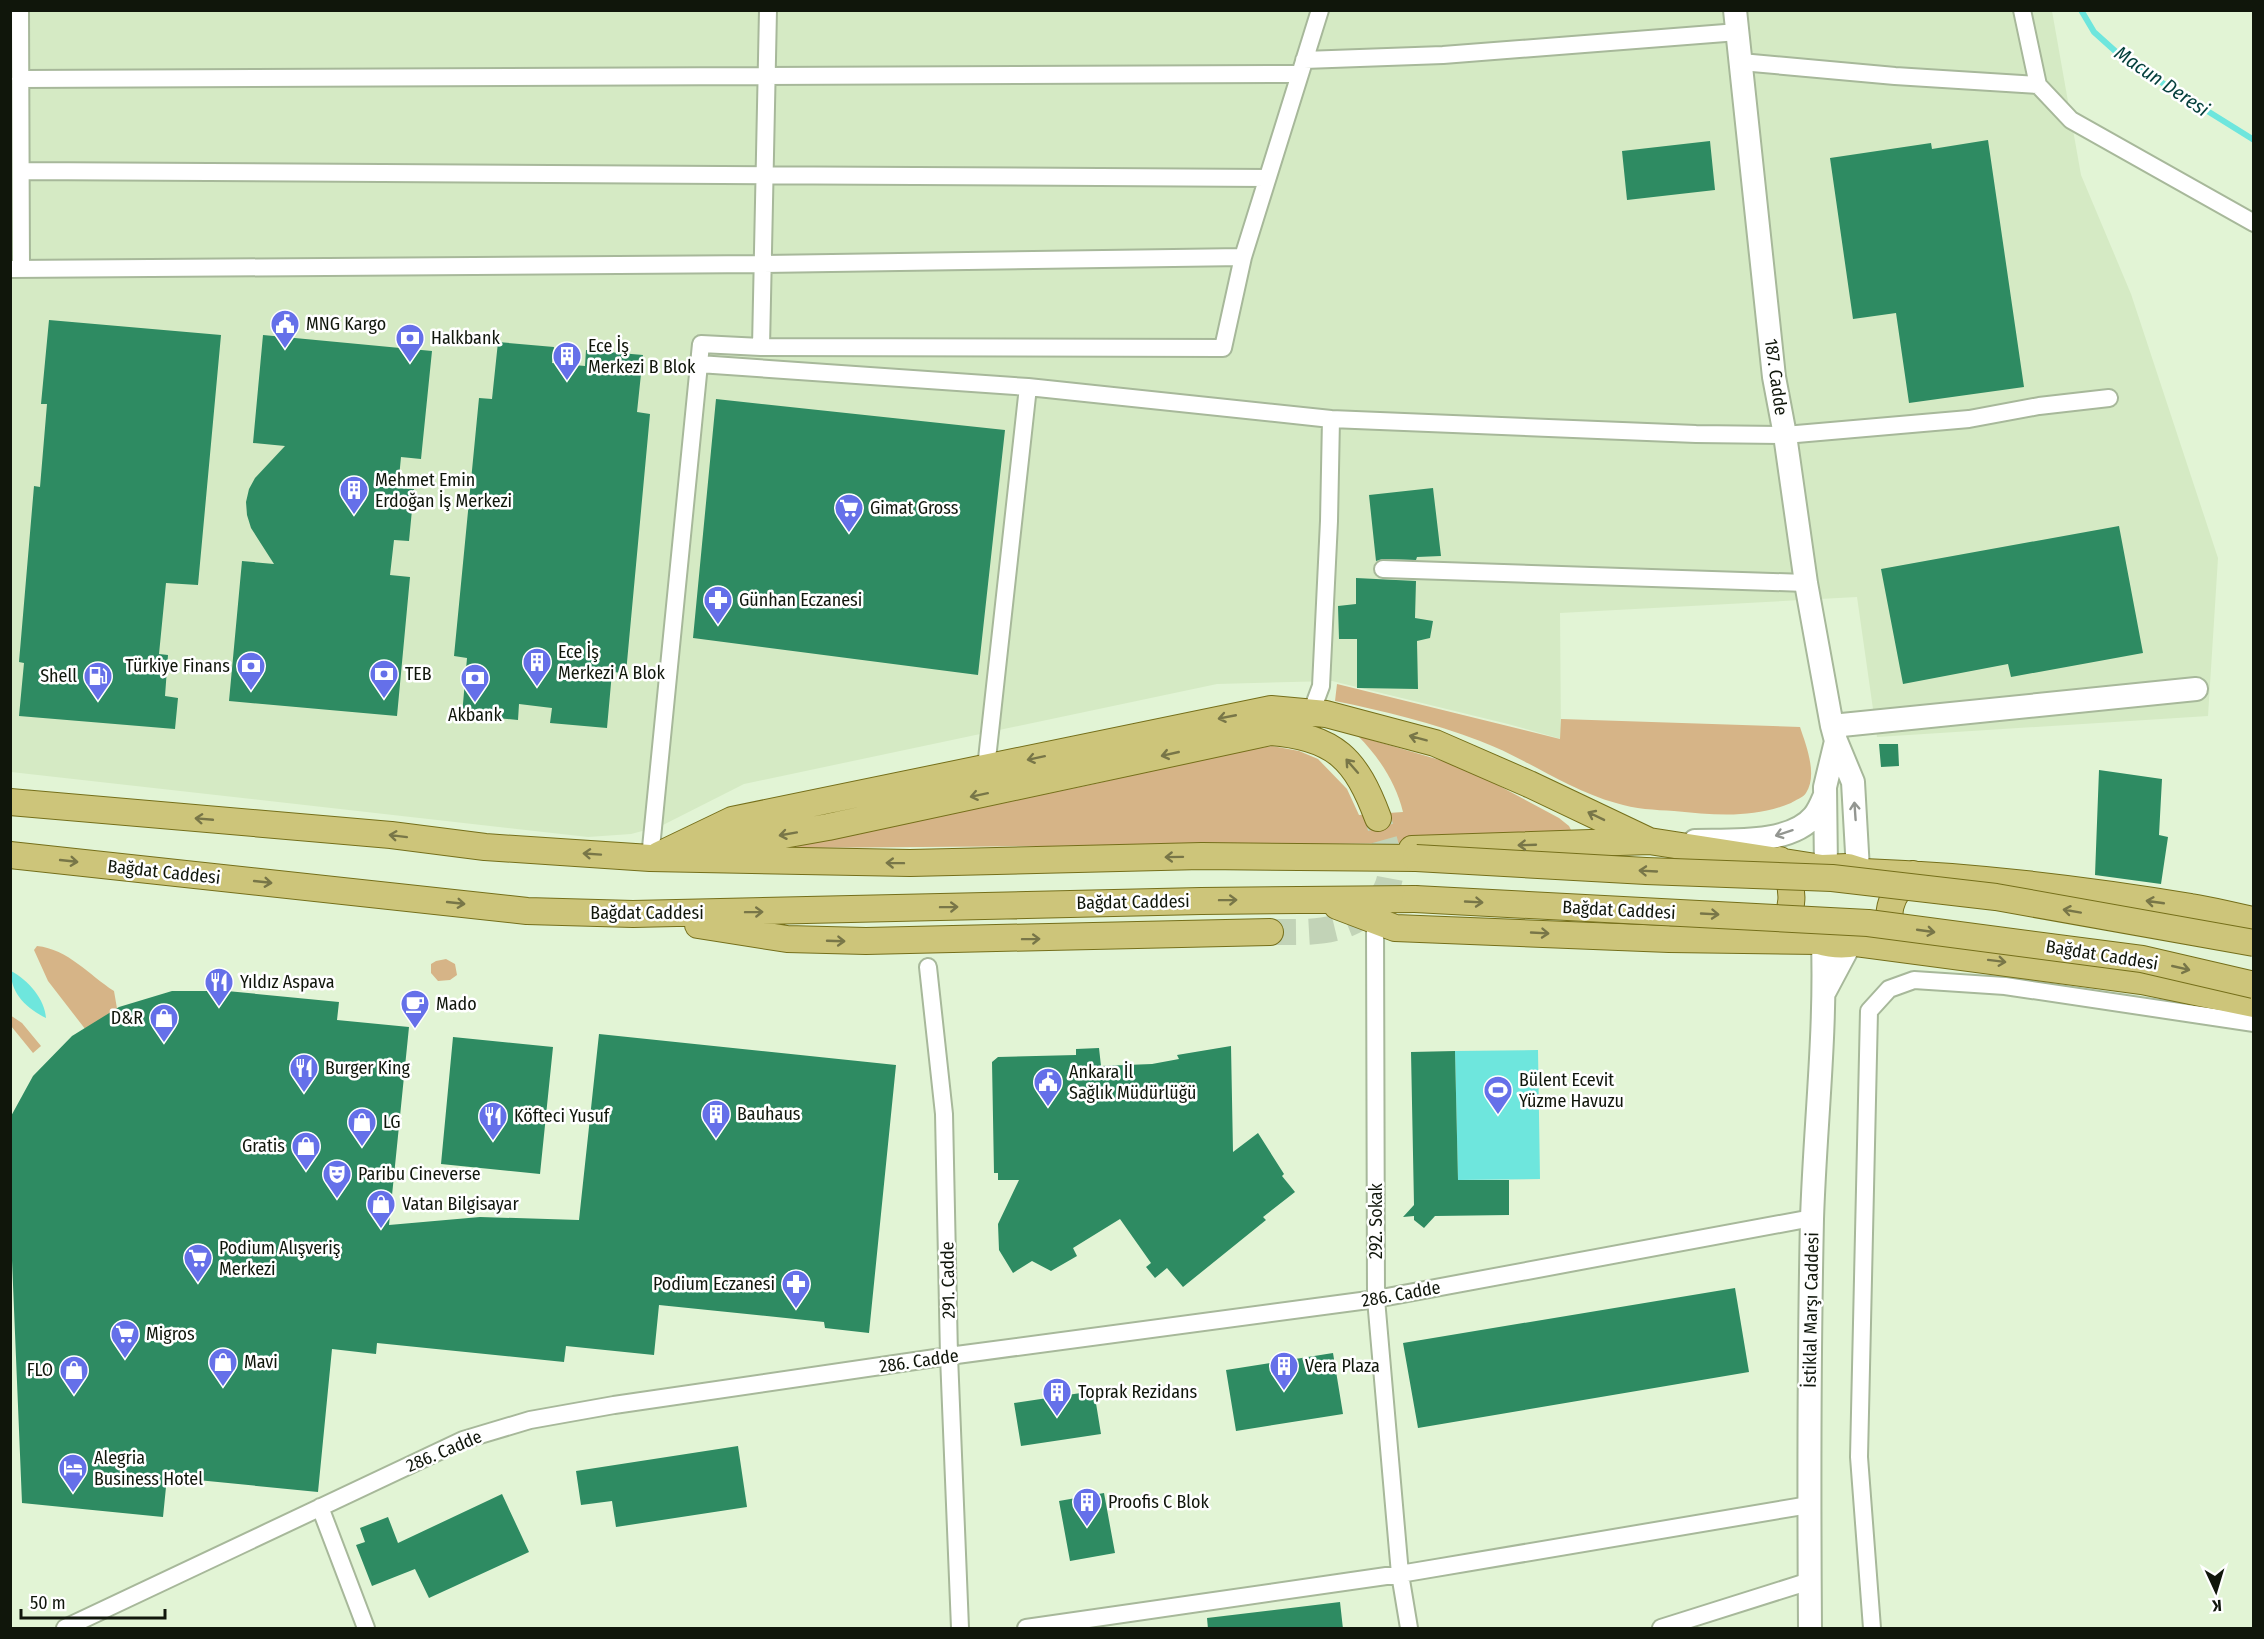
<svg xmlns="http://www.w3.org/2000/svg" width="2264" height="1639" viewBox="0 0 2264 1639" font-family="'Fira Sans Condensed',sans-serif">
	<rect width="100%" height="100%" fill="#e2f4d5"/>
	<path fill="#d5eac4" d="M11,11H2052L2081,175L2131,294L2218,558L2208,716L1877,737L1857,597L1560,613L1561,739L1508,724L1332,681L1217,684L744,784L661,826L631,834L588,837L11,772Z"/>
	<path fill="#d6b487" d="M1337,684L1560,739L1561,719L1800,727C1806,745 1818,775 1806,793C1803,798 1795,800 1791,803C1753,819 1714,815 1674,811C1655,810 1635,809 1616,803C1568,790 1526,758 1480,741C1433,723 1384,711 1335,701Z
		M1358,736L1457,765L1492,782L1559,818L1569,826L1573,834L1567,842L789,848L1094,784L1235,752L1272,746L1299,751L1318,759L1347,789L1359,815L1403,812C1396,783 1379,757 1358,736Z
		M37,946C68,949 89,975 114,991L119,1020L89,1034L48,981L34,950Z
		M446,959L455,964L457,975L450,980L438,981L431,973V964L436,961Z
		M10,1015L22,1023L41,1046L33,1053L11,1026Z"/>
	<path fill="#6ee6dd" d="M11,971C28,980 45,999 46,1018C27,1009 10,993 11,971Z
		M1538,1050L1540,1179L1458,1180L1455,1051Z"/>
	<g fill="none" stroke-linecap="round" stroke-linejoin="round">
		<path stroke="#6ee6dd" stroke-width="6" d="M2081,10L2094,32L2124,59L2254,140"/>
	</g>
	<path fill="#2e8b62" d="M1988,140L2024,387L1909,403L1896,313L1853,319L1830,158L1931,143L1932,149Z
		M1710,141L1715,190L1627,200L1622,151Z
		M49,320L221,335L198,585L166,583L159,654L168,655L165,696L178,698L175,729L19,716L24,663L19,662L34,486L40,487L47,404H41Z
		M263,335L432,351L421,459L401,457L398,488L414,489L409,541L394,540L390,575L410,577L397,716L229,701L242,561L274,564L251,528L247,515L246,502L249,489L255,478L285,446L253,443Z
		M498,342L554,347L552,363L585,366L586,350L643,355L637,412L650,414L626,673L612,672L607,728L550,723L552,708L519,704L518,720L462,715L467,658L454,656L479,398L492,399Z
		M716,399L1005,430L978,675L693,638Z
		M1433,488L1441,556L1417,557L1416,560L1383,559L1376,561L1369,495Z
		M2119,526L2143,653L2011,677L2008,664L1903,684L1881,569Z
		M1356,578L1416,581L1415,618L1433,621L1430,638L1417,641L1418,689L1357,688V639H1339L1338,606L1356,604Z
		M1879,744H1898L1899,766L1881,767Z
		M2099,770L2162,779L2159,835L2168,837L2161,884L2095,875Z
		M172,991H227L339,1002L337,1020L409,1027L389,1225L480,1217L579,1220L599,1034L896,1065L869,1333L825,1328L824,1322L659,1305L654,1355L566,1346L564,1362L377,1343L376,1354L332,1349L318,1492L167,1477L163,1517L22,1503L10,1212V1118L33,1076L72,1036L119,1007Z
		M453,1037L553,1047L540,1174L441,1164Z
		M1231,1046L1233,1152L1258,1133L1284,1174L1282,1176L1295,1192L1263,1217L1266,1220L1183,1287L1167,1268L1155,1278L1146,1267L1151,1263L1120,1219L1073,1248L1077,1256L1051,1271L1032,1261L1013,1273L999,1250L998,1224L1019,1180H998V1173H994L992,1062L998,1057L1076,1055V1049L1099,1048L1101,1066L1152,1064L1179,1059L1177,1055Z
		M1455,1051L1458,1180H1509V1215L1435,1216L1424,1228L1414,1220V1216L1403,1217L1414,1205L1411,1052Z
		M1735,1288L1749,1372L1418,1428L1403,1343Z
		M1333,1353L1343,1414L1236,1431L1226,1370Z
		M1094,1391L1101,1434L1021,1446L1014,1403Z
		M738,1446L747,1507L616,1527L612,1501L581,1505L576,1471Z
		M1104,1493L1115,1553L1070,1561L1059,1501Z
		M502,1494L529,1552L429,1598L415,1569L372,1586L356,1545L365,1542L360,1528L388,1517L398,1543Z
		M1340,1602L1343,1629H1208L1207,1618Z"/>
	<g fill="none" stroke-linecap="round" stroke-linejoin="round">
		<path stroke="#c2d3b7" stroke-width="26" stroke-dasharray="26 13" stroke-linecap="butt" d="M1270,932C1306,932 1343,935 1371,909C1380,900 1388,890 1390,877C1392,861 1382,834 1378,818"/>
		<g stroke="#a7b89a" stroke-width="20">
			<path id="street" d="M20,10L21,269
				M2022,10L2038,85
				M1304,60L1443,55L1738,32
				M1741,62L1895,76L2038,85L2071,120L2254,223
				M20,79L1300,74
				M21,171L1267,178
				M10,269L764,264L1243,257
				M761,347L1223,348L1243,257L1320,10
				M699,364L1028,387
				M1383,569L1806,583
				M1311,713L1321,686L1329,521L1331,419L1696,434L1785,435L1969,419L2039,406L2109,398
				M986,768L1028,387L1331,419
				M650,858L701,344L761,347L768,10
				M1375,920L1376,1299L1400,1574L1409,1628
				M928,967L944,1114L949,1356L960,1628
				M320,1507L366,1628
				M65,1628L463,1440L530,1420L614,1405L949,1356L1376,1299L1812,1218
				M1026,1628L1400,1574L1809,1505
				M1661,1628L1810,1581
				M1872,1628L1859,1457L1869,1011L1889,989L1914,980L2005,986L2254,1023"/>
		</g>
		<g stroke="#a7b89a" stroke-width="26">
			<path id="secondary" d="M1735,10L1774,377L1785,435L1806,583L1832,726L1836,741L1853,782L1858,870
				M1832,726L2196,689
				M1695,841C1729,840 1790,845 1814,816C1819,810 1822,802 1825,795
				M1826,868L1825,787L1836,741
				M1825,991L1850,944
				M1810,1628C1809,1492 1809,1356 1812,1219C1815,1127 1826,1035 1823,942"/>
		</g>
		<g stroke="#756f1a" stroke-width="28">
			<path id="primary" d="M10,802L391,835L485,847L650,858L910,863L1202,856L1416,858
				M710,848L828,827L1271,732C1335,737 1356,759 1378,818
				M1412,849L1649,841L1822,868L1848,867L1864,872C1974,876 2083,889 2191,907C2212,910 2233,916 2254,920
				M10,855L527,911L633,914L1201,901L1415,899
				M659,855L732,820L1271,709L1326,714L1435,743L1529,784L1649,841
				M1337,906L1395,928L1669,939L1819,941C1832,945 1842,946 1856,943L2142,981L2254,1004
				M698,925L787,939L866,941L1270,932
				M1775,937C1796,913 1796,887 1780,860
				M1901,944C1880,917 1890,894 1913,874"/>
		</g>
		<use href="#street" stroke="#fff" stroke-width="16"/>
		<use href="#secondary" stroke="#fff" stroke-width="22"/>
		<use href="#primary" stroke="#cdc57a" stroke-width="26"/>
		<g stroke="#756f1a" stroke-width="28" stroke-linecap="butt">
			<path id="primary-bridge" d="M1416,858L1646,871L1832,878L1996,897L2254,943
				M1415,899L1868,923L2142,959L2254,985"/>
		</g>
		<use href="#primary-bridge" stroke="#cdc57a" stroke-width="26"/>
	</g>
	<defs><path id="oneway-shaft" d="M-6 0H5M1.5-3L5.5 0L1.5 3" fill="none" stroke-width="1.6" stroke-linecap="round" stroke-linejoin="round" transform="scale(1.5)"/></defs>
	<g stroke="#787648">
		<use href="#oneway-shaft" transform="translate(1227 717) rotate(169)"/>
		<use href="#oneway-shaft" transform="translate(1418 738) rotate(-165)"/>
		<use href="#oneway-shaft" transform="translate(1170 754) rotate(167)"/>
		<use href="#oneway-shaft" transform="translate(1036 758) rotate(168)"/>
		<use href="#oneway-shaft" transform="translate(1352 766) rotate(-131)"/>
		<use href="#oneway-shaft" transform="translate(979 795) rotate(168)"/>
		<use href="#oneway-shaft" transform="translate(1596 816) rotate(-154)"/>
		<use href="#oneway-shaft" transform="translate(204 819) rotate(-175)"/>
		<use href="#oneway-shaft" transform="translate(788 834) rotate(170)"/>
		<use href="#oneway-shaft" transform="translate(398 836) rotate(-173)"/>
		<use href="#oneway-shaft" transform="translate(1527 845) rotate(178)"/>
		<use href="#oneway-shaft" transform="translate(592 854) rotate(-176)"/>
		<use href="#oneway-shaft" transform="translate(1174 857) rotate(179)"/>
		<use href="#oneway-shaft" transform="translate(69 861) rotate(6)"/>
		<use href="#oneway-shaft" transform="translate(895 863) rotate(-179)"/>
		<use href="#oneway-shaft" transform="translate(1648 871) rotate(-177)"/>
		<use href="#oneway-shaft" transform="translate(263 882) rotate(6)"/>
		<use href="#oneway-shaft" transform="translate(1228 900) rotate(-1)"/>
		<use href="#oneway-shaft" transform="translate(1474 902) rotate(3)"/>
		<use href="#oneway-shaft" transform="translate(2155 902) rotate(-172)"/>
		<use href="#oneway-shaft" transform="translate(456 903) rotate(6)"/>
		<use href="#oneway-shaft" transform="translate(949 907) rotate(-1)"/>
		<use href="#oneway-shaft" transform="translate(2072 911) rotate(-170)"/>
		<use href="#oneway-shaft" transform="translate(754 912) rotate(-1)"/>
		<use href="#oneway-shaft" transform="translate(1710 914) rotate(3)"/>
		<use href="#oneway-shaft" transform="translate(1926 931) rotate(8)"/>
		<use href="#oneway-shaft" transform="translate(1540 933) rotate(3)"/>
		<use href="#oneway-shaft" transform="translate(1031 939) rotate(-1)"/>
		<use href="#oneway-shaft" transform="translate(836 941) rotate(2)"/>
		<use href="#oneway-shaft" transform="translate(1997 961) rotate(7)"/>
		<use href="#oneway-shaft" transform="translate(2181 968) rotate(13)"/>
	</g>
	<g stroke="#939691">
		<use href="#oneway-shaft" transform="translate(1855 811) rotate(-94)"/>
		<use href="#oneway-shaft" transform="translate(1784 833) rotate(162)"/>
	</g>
	<defs>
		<g id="civic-pin" transform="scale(1.5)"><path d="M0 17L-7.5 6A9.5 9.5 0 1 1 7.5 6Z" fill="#6570e9" stroke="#fff"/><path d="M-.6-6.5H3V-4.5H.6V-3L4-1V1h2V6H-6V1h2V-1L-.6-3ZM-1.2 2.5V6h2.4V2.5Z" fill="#fff"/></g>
		<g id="bank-pin" transform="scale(1.5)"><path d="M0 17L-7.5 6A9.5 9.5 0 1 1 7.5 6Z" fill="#6570e9" stroke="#fff"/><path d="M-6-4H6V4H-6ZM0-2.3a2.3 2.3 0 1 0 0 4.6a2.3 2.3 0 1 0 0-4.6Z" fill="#fff"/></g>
		<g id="building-pin" transform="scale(1.5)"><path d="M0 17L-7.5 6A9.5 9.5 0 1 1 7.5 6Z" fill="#6570e9" stroke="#fff"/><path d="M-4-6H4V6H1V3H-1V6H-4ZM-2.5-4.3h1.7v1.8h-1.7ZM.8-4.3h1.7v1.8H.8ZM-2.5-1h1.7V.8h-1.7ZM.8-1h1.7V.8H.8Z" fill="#fff"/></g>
		<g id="supermarket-pin" transform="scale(1.5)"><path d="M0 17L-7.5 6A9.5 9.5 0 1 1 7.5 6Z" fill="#6570e9" stroke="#fff"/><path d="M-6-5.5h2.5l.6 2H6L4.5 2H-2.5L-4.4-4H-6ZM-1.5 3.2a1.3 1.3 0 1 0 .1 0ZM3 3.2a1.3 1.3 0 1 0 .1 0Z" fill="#fff"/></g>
		<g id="pharmacy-pin" transform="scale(1.5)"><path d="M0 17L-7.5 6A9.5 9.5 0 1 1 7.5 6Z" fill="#6570e9" stroke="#fff"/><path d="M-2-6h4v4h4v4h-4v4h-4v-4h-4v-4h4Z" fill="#fff"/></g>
		<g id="fuel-pin" transform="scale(1.5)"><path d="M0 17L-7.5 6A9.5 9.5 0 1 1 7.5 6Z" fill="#6570e9" stroke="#fff"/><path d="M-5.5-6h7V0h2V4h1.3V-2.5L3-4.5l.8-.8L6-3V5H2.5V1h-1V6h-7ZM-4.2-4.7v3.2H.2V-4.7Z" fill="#fff"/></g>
		<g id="restaurant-pin" transform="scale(1.5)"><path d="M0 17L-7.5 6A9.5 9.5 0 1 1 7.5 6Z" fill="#6570e9" stroke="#fff"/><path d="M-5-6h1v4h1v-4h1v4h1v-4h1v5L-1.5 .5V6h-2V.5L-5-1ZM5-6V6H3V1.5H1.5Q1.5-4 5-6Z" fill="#fff"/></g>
		<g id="cafe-pin" transform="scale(1.5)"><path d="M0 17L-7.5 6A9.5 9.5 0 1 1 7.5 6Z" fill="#6570e9" stroke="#fff"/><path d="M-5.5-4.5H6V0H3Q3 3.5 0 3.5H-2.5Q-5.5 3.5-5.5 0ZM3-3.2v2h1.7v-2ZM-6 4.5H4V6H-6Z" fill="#fff"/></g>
		<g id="shop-pin" transform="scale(1.5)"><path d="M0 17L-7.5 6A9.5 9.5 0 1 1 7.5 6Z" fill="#6570e9" stroke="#fff"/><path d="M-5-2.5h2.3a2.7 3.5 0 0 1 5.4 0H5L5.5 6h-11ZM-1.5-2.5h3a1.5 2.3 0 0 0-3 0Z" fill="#fff"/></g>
		<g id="stadium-pin" transform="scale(1.5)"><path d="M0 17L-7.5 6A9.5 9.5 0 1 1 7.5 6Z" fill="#6570e9" stroke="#fff"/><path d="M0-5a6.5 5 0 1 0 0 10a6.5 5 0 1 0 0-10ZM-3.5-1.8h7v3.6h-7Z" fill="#fff"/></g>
		<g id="theatre-pin" transform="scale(1.5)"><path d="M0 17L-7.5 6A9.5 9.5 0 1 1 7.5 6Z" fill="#6570e9" stroke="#fff"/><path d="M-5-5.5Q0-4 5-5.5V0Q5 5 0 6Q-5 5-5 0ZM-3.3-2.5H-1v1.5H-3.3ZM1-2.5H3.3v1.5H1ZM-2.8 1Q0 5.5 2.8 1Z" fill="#fff"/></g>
		<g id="hotel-pin" transform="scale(1.5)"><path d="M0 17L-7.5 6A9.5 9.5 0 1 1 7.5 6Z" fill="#6570e9" stroke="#fff"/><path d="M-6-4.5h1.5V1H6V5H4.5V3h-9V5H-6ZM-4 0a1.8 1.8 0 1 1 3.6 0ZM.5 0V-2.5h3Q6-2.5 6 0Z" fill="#fff"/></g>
	</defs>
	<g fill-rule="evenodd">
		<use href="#civic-pin" x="285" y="324"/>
		<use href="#bank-pin" x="410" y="338"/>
		<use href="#building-pin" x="567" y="356"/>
		<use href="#building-pin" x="354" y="490"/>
		<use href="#supermarket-pin" x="849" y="508"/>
		<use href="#pharmacy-pin" x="718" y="600"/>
		<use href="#building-pin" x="537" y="662"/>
		<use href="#bank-pin" x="251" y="666"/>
		<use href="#bank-pin" x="384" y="674"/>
		<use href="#fuel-pin" x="98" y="676"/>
		<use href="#bank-pin" x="475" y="678"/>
		<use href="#restaurant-pin" x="219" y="982"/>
		<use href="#cafe-pin" x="415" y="1004"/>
		<use href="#shop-pin" x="164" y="1018"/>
		<use href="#restaurant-pin" x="304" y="1068"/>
		<use href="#civic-pin" x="1048" y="1082"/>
		<use href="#stadium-pin" x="1498" y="1090"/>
		<use href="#building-pin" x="716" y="1114"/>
		<use href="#restaurant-pin" x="493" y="1116"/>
		<use href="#shop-pin" x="362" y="1122"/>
		<use href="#shop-pin" x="306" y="1146"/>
		<use href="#theatre-pin" x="337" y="1174"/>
		<use href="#shop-pin" x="381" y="1204"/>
		<use href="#supermarket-pin" x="198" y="1258"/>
		<use href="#pharmacy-pin" x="796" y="1284"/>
		<use href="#supermarket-pin" x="125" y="1334"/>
		<use href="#shop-pin" x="223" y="1362"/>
		<use href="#building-pin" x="1284" y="1366"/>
		<use href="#shop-pin" x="74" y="1370"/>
		<use href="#building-pin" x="1057" y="1392"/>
		<use href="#hotel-pin" x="73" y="1468"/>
		<use href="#building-pin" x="1087" y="1502"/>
	</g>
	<g text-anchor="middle" stroke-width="5" stroke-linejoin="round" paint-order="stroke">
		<g font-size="18" fill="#10160b" stroke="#fff" text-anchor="start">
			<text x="306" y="330">MNG Kargo</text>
			<text x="431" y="344">Halkbank</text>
			<text x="588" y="352">Ece İş<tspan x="588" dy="21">Merkezi B Blok</tspan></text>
			<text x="375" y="486">Mehmet Emin<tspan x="375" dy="21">Erdoğan İş Merkezi</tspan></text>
			<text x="870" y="514">Gimat Gross</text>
			<text x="739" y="606">Günhan Eczanesi</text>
			<text x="558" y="658">Ece İş<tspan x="558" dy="21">Merkezi A Blok</tspan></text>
			<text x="230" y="672" text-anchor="end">Türkiye Finans</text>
			<text x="405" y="680">TEB</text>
			<text x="77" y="682" text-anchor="end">Shell</text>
			<text x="475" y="721" text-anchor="middle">Akbank</text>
			<text x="240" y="988">Yıldız Aspava</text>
			<text x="436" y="1010">Mado</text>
			<text x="143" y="1024" text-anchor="end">D&amp;R</text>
			<text x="325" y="1074">Burger King</text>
			<text x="1069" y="1078">Ankara İl<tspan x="1069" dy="21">Sağlık Müdürlüğü</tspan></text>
			<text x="1519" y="1086">Bülent Ecevit<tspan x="1519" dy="21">Yüzme Havuzu</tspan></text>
			<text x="737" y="1120">Bauhaus</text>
			<text x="514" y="1122">Köfteci Yusuf</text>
			<text x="383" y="1128">LG</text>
			<text x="285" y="1152" text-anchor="end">Gratis</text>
			<text x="358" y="1180">Paribu Cineverse</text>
			<text x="402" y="1210">Vatan Bilgisayar</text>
			<text x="219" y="1254">Podium Alışveriş<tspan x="219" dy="21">Merkezi</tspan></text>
			<text x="775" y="1290" text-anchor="end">Podium Eczanesi</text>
			<text x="146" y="1340">Migros</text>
			<text x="244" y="1368">Mavi</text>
			<text x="1305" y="1372">Vera Plaza</text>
			<text x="53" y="1376" text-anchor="end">FLO</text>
			<text x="1078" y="1398">Toprak Rezidans</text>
			<text x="94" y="1464">Alegria<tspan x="94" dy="21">Business Hotel</tspan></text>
			<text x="1108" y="1508">Proofis C Blok</text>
		</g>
		<g font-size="18" fill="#10160b" stroke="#fff">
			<text transform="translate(1776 377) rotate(82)" y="6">187. Cadde</text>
			<text transform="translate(164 872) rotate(6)" y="6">Bağdat Caddesi</text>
			<text transform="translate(1133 902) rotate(-1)" y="6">Bağdat Caddesi</text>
			<text transform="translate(1619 910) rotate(3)" y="6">Bağdat Caddesi</text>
			<text x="647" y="919">Bağdat Caddesi</text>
			<text transform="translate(2102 955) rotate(9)" y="6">Bağdat Caddesi</text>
			<text transform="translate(1376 1221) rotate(-90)" y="6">292. Sokak</text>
			<text transform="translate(948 1280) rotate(-91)" y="6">291. Cadde</text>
			<text transform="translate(1401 1294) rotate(-10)" y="6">286. Cadde</text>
			<text transform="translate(1811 1310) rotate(-89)" y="6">İstiklal Marşı Caddesi</text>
			<text transform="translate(919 1361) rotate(-8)" y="6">286. Cadde</text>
			<text transform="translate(444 1451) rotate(-23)" y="6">286. Cadde</text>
		</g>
		<g font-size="20" font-style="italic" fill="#043f3c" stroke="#fff">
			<text transform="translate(2162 81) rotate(34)" y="7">Macun Deresi</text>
		</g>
	</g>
	<rect width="2264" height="1639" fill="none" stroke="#10160b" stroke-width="24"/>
	<g transform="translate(2216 1591) rotate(176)" stroke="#ffffff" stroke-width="4.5" paint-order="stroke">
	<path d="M0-4.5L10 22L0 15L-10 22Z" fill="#10160b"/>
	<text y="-9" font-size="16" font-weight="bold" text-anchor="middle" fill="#10160b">K</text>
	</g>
	<path d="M21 1609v9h144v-9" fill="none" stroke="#10160b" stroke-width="3"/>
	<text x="30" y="1609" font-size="18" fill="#10160b" stroke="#ffffff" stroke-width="4.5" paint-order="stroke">50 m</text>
</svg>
